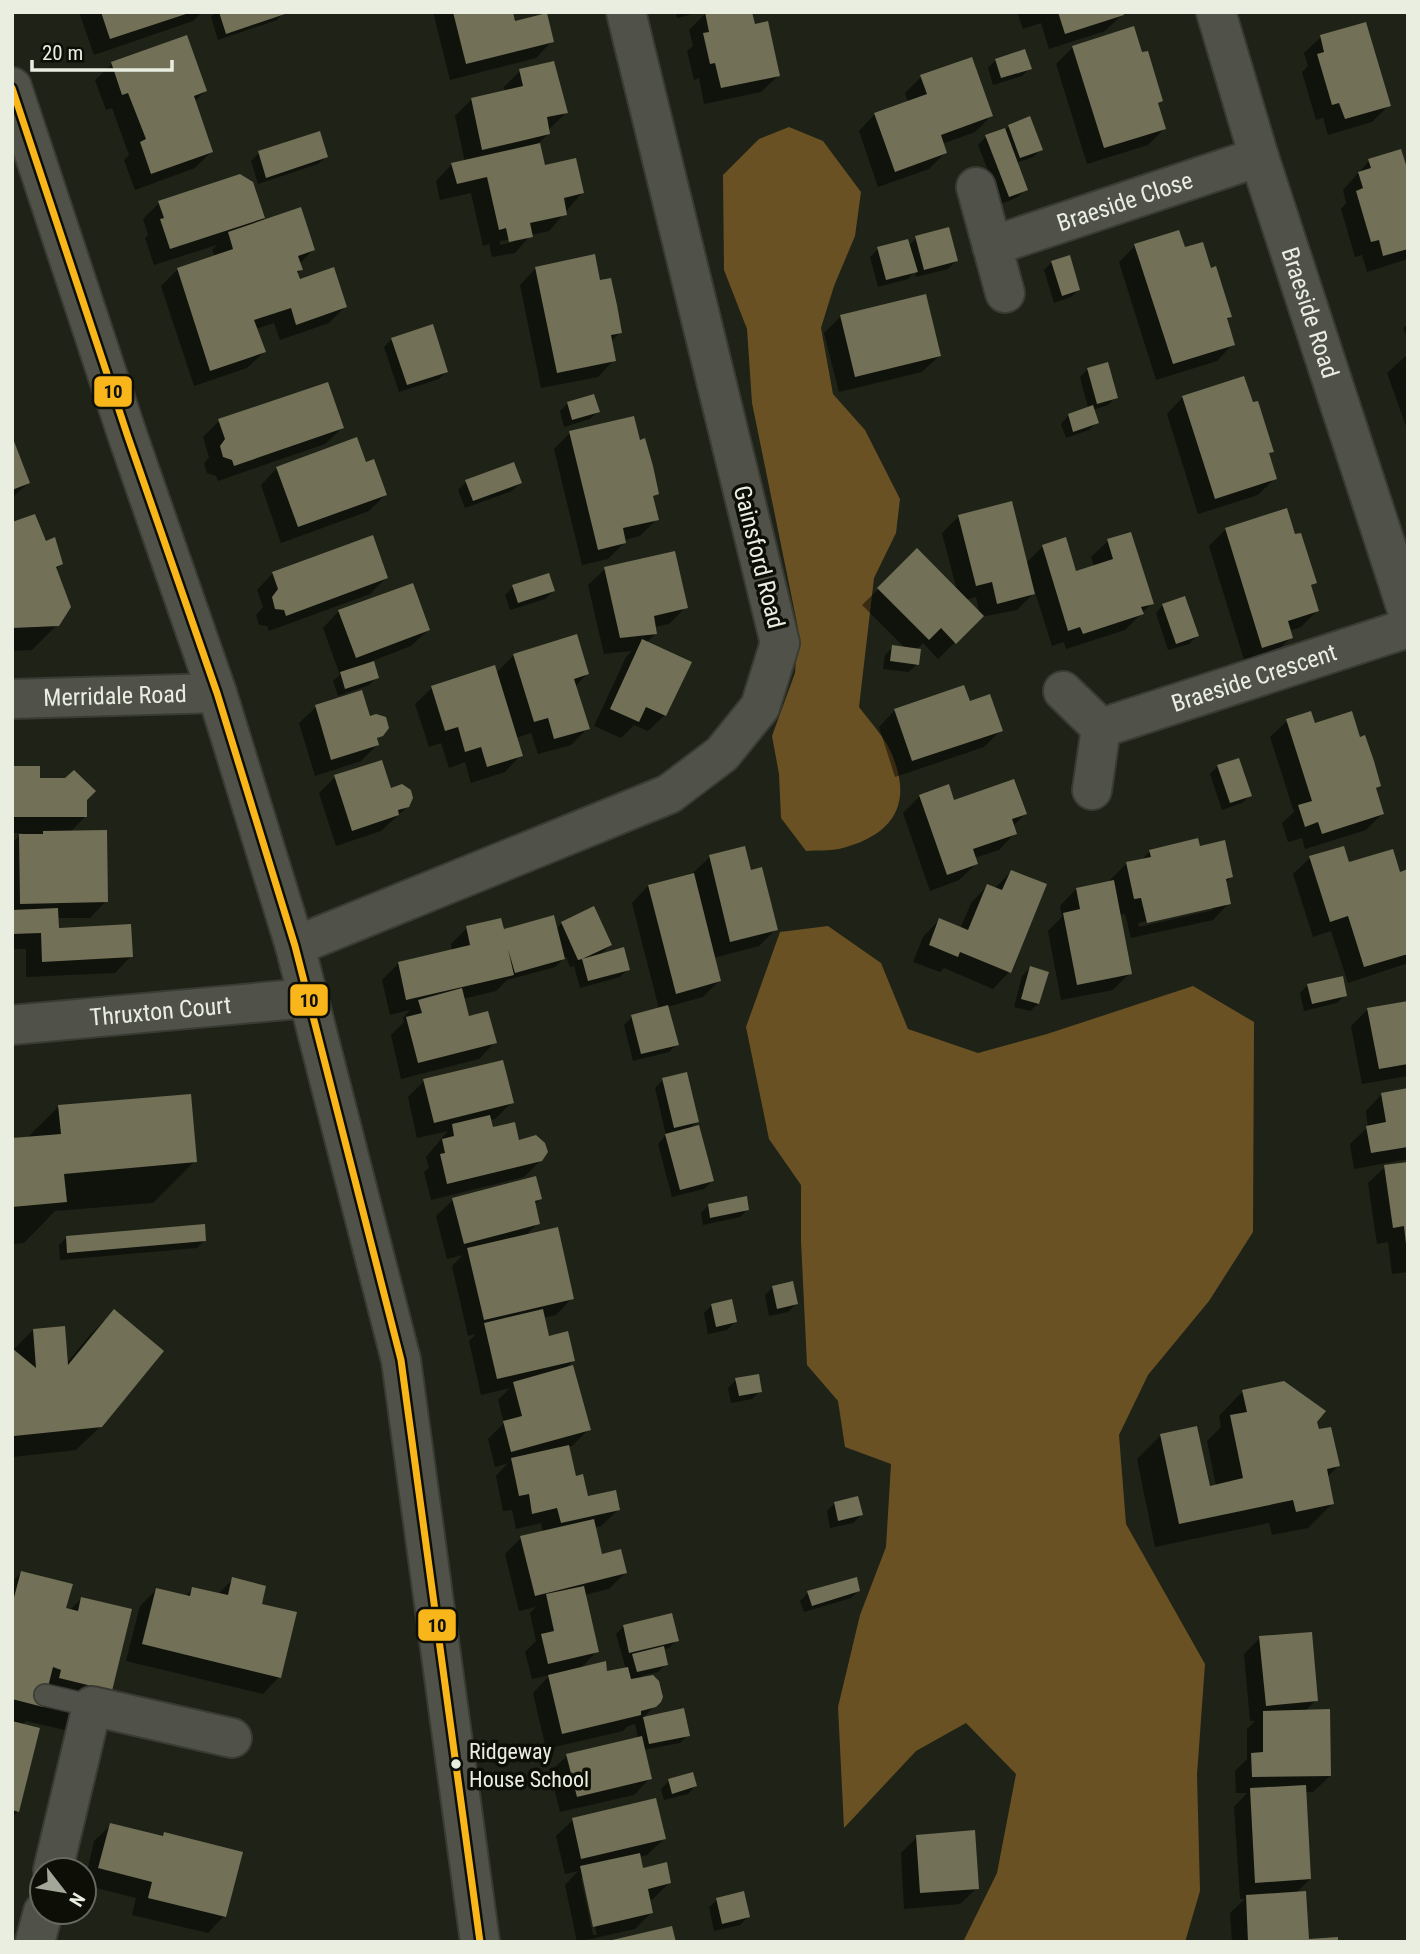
<svg xmlns="http://www.w3.org/2000/svg" width="1420" height="1954" viewBox="0 0 1420 1954" font-family="'Roboto Condensed',sans-serif">
	<rect width="100%" height="100%" fill="#1f2217"/>
	<path fill="#695123" d="M789,127L823,141L861,192L855,236L834,286L821,328L833,394L865,430L900,499L896,533L874,578L859,707C868,719 880,732 888,746C915,800 897,835 839,849C828,851 817,850 806,851L781,818L779,774L772,736L795,673L798,628L752,403L747,329L724,270L723,175L759,139Z
		M828,926L881,963L908,1029L978,1053L1047,1034L1193,986L1254,1022L1253,1232L1209,1301L1148,1375L1119,1435L1126,1524L1205,1664L1197,1775L1200,1891L1185,1942H963L997,1873L1016,1774L966,1723L916,1751L844,1828L838,1707L860,1615L886,1547L891,1464L845,1447L838,1401L807,1365L801,1241V1185L769,1139L746,1027L780,932Z"/>
	<path fill="#0007" fill-rule="evenodd" d="M79,12H202L193,21L94,55Z
		M215,12H285L277,20L218,40L211,17Z
		M433,12H511L514,23L552,41L536,58L450,80Z
		M676,12H700L677,18Z
		M707,12L753,26L778,76L761,92L704,104L699,78L694,80L687,51L693,46L689,30Z
		M1017,12H1121L1122,15L1105,31L1049,49L1041,23L1023,29Z
		M1321,37L1389,105L1372,122L1328,135L1323,118L1316,120L1302,72L1308,66L1304,53Z
		M1073,47L1161,101L1157,105L1164,129L1148,145L1087,164L1056,64Z
		M996,60L1030,68L1022,76L993,85L988,68Z
		M112,64L205,91L194,102L211,152L195,168L135,190L124,160L129,155L112,108L106,110L95,80Z
		M520,71L566,113L548,130V134L538,144L543,167L582,193L549,231L531,235L515,253L492,257L489,244L483,246L471,193L440,200L436,181L452,164L465,162L455,116L472,99L505,92L504,87ZM514,239V242L500,245V241Z
		M921,77L991,116L975,132L942,144L945,153L929,169L878,187L859,131L875,114L908,102L905,93Z
		M1009,126L1041,149L1033,157L1016,163L1026,189L1018,197L1001,204L978,145L986,137L1005,130Z
		M259,153L326,157L318,164L258,184L251,161Z
		M1369,161L1408,176V259L1367,272L1362,255L1355,257L1341,209L1346,203L1343,190Z
		M252,184L265,221L313,250L299,264L301,270L296,274L299,281L345,307L329,323L280,340L274,323L256,329L264,352L247,368L194,386L161,286L178,269L215,257L212,250L217,245L154,265L145,238L148,235L143,219L159,203Z
		M916,238L956,261L948,269L916,277L915,272L908,279L878,287L870,257L878,249L909,246Z
		M1135,246L1184,250L1210,270L1230,316L1226,321L1233,344L1217,361L1156,380L1119,262Z
		M1052,262L1079,289L1071,297L1054,303L1044,270Z
		M536,268L599,282L620,332L611,342L614,360L598,377L541,388L520,285Z
		M841,316L939,356L922,372L839,392L824,333Z
		M1408,324V340L1403,328Z
		M392,339L446,372L439,379L399,392L384,347Z
		M1408,354V432L1387,373Z
		M1088,369L1116,397L1108,405L1093,410L1097,422L1089,430L1066,438L1061,424L1068,416L1088,407L1080,377Z
		M1183,397L1272,451L1268,455L1275,478L1258,495L1198,514L1167,414Z
		M568,403L598,411L590,419L564,427L560,411Z
		M219,421L342,428L325,444L218,481L216,476L207,473L204,464L209,457L203,437Z
		M570,433L657,493L652,498L657,519L640,536L624,540V543L608,559L582,565L554,449Z
		M12,441L28,483L12,498Z
		M365,464L385,495L369,511L281,543L261,485L277,468Z
		M466,482L520,483L512,491L465,508L458,490Z
		M959,516L1026,563L1042,547L1065,540L1075,573L1094,567L1091,557L1108,541L1152,603L1125,630L1066,649L1064,642L1052,646L1035,592L1017,610L981,617L938,659L923,643L916,650L917,664L909,672L883,669L885,655L893,647L906,649L862,605L917,551L957,591L942,533ZM976,597L980,615L966,600Z
		M12,523L45,543L61,564L55,570L57,625L32,650L12,651Z
		M1226,529L1294,537L1315,583L1310,587L1317,611L1301,627L1289,631L1291,637L1275,654L1245,663L1209,546Z
		M605,569L686,607L669,624L654,627L655,634L646,643L665,715L648,731L634,725L621,738L594,726L626,657L632,651L604,654L588,585Z
		M273,573L386,578L370,594L269,631L267,626L259,625L256,615L263,607L257,590Z
		M513,587L553,591L545,599L510,610L505,595Z
		M1163,605L1197,636L1189,644L1168,650L1156,613Z
		M339,611L428,630L411,646L372,661L377,677L369,685L338,696L333,681L340,675L323,628Z
		M514,655L587,674L575,687L588,728L571,745L538,754L531,733L516,738L521,755L505,772L471,783L465,762L449,768L441,743L429,747L415,704L432,688L496,673Z
		M361,692L369,718L381,735L376,740L377,745L361,761L315,776L299,723L316,707Z
		M968,703L1001,730L984,747L895,777L879,727L895,710Z
		M1287,721L1313,725L1359,740L1379,785L1375,790L1382,814L1366,830L1305,849L1302,838L1288,842L1282,823L1294,812L1270,737Z
		M1218,766L1250,795L1242,803L1222,810L1210,774Z
		M13,768L86,800L85,817L70,832L106,901L90,918H57V929L131,956L115,973L26,977V949H12V843L23,833H12Z
		M335,777L390,790L408,806L381,831L336,846L319,793Z
		M920,796L953,802L1025,814L1013,826L1015,833L999,850L974,858L976,864L959,880L930,891L903,813Z
		M1199,848L1231,877L1225,883L1229,903L1213,920L1131,938L1125,914L1119,915L1130,973L1113,990L1061,1000L1048,931L1062,917L1060,906L1076,889L1110,883V880L1126,864L1141,861L1150,851ZM1213,906V910L1139,927L1138,923Z
		M710,857L776,929L759,946L713,958L719,981L703,997L667,1007L677,1044L669,1052L633,1061L624,1025L632,1017L659,1009L632,903L648,886L693,873Z
		M1310,858L1408,876V963L1348,983L1331,931L1313,937L1293,874Z
		M1011,872L1009,972L993,989L944,968L940,972L913,962L923,937L939,920L960,929L971,903L987,886L994,889Z
		M562,923L610,945L599,956L628,969L620,977L580,988L574,966L570,967L566,957L555,967L507,980L496,991L462,999L468,1018L495,1042L479,1059L401,1079L391,1035L404,1022L403,1018L410,1010L390,1015L382,980L398,964L452,951L451,944L467,928L503,932L556,929Z
		M1030,968L1038,1004L1030,1011L1014,1007L1022,976Z
		M1308,985L1345,995L1337,1003L1304,1011L1300,993Z
		M1408,1002V1076L1362,1084L1351,1026L1368,1009Z
		M663,1080L697,1121L688,1130L712,1181L704,1189L672,1197L658,1144L666,1135L655,1088Z
		M424,1081L512,1102L495,1119L489,1120L491,1129L518,1142L541,1160L524,1177L431,1200L424,1172L429,1168L426,1157L448,1131L417,1138L408,1097Z
		M1408,1090V1159L1354,1169L1350,1144L1368,1127L1366,1111L1382,1094Z
		M59,1106L195,1161L153,1203L55,1211L24,1243L12,1244V1139L27,1138Z
		M1408,1164V1272L1392,1274L1388,1242L1377,1244L1368,1183L1385,1167Z
		M540,1199L534,1205L538,1223L525,1236L572,1298L556,1315L543,1318L548,1338L573,1361L564,1370L589,1429L572,1446L568,1447L575,1478L586,1498L618,1510L601,1526L594,1528L601,1556L625,1573L609,1589L584,1595L597,1651L580,1669L606,1673L626,1669L616,1634L624,1626L677,1640L669,1648L663,1650L666,1664L658,1672L641,1676L654,1706L642,1719L683,1710L688,1735L680,1743L643,1750L650,1778L634,1795L560,1812L550,1772L567,1756L638,1738L635,1724L628,1726L623,1731L546,1749L533,1693L550,1675L532,1679L525,1652L536,1641L530,1613L536,1607L519,1611L505,1554L521,1538L543,1533L541,1523L516,1529L512,1510L503,1511L496,1476L508,1463L495,1467L488,1439L504,1423L498,1400L510,1388L481,1395L469,1341L476,1334L468,1336L452,1266L463,1255L447,1259L436,1216L453,1200Z
		M709,1205L748,1209L740,1217L703,1225L701,1213Z
		M67,1237L205,1240L197,1248L60,1260L59,1245Z
		M773,1287L796,1304L788,1312L769,1316L765,1295Z
		M712,1305L735,1322L727,1330L708,1334L704,1313Z
		M114,1311L101,1426L76,1450L12,1457V1351L33,1330L66,1364L90,1335Z
		M736,1380L760,1391L752,1399L731,1403L728,1388Z
		M1243,1391L1315,1422L1338,1466L1327,1477L1332,1504L1308,1528L1272,1535L1269,1523L1155,1547L1137,1459L1161,1435L1208,1488L1216,1486L1207,1441L1221,1427L1219,1416Z
		M835,1503L861,1515L853,1523L830,1528L827,1511Z
		M21,1573L64,1610L69,1611L81,1599L111,1690L69,1731L26,1721L22,1725L18,1811L12,1817V1582Z
		M233,1579L260,1605L279,1677L263,1694L126,1661L140,1606L156,1590L184,1597L193,1589L217,1595Z
		M859,1590L851,1598L804,1612L800,1601L808,1593Z
		M1260,1638L1316,1700L1305,1711L1330,1776L1313,1792H1304L1310,1879L1295,1894L1308,1941L1336,1942H1232L1230,1913L1245,1899H1240L1234,1807L1247,1793H1236L1235,1771L1247,1759V1729L1255,1721H1250L1244,1654Z
		M669,1781L695,1786L688,1794L664,1800L661,1789Z
		M573,1820L664,1839L647,1855L639,1857L642,1870L669,1883L653,1899L648,1900L651,1913L635,1929L577,1942L565,1885L578,1871L565,1874L556,1836ZM581,1878H584L597,1935H593Z
		M111,1825L161,1838L164,1834L224,1916L208,1933L132,1915L136,1898L84,1885L94,1841Z
		M917,1837L977,1888L960,1904L904,1909L901,1853Z
		M717,1900L748,1917L740,1925L714,1931L709,1907Z"/>
	<path fill="#727056" d="M101,12H189V13L110,39Z
		M219,12H288V13L226,34Z
		M453,12H513L515,21L547,13L554,42L466,64Z
		M705,12H752L755,24L768,21L780,76L721,88L715,63L710,64L703,33L709,32Z
		M1058,12H1123L1124,15L1065,34Z
		M1366,22L1391,106L1345,119L1339,103L1332,105L1317,54L1324,52L1320,35Z
		M1134,26L1142,52L1148,51L1163,101L1158,103L1166,129L1104,148L1072,46Z
		M187,35L207,91L194,96L213,152L151,174L140,142L146,139L128,93L122,95L111,62Z
		M1025,49L1032,69L1001,78L995,59Z
		M972,57L993,116L941,135L947,153L895,172L874,113L927,94L920,75Z
		M554,61L568,113L547,117L550,134L482,150L471,98L523,86L519,69Z
		M1030,116L1043,150L1020,158L1008,125Z
		M1005,128L1028,190L1009,197L985,135Z
		M320,131L328,157L266,178L258,151Z
		M540,143L545,165L576,158L584,193L564,198L567,215L530,223L533,237L509,242L506,228L499,230L487,177L457,184L451,163Z
		M1401,149L1408,171V249L1383,256L1379,240L1371,242L1356,191L1363,188L1358,172L1371,168L1368,159Z
		M240,174L253,182L265,218L170,249L160,219L164,218L158,201Z
		M301,207L315,250L298,256L303,270L297,271L300,279L334,267L347,307L296,325L291,308L254,320L266,352L210,371L177,268L233,249L228,232Z
		M949,227L958,261L924,270L915,236Z
		M1179,230L1185,247L1203,242L1211,268L1216,266L1232,317L1227,318L1235,345L1173,364L1134,244Z
		M908,239L918,272L886,280L877,247Z
		M595,254L600,280L611,278L617,305L622,333L611,335L616,361L557,373L535,267Z
		M1070,255L1080,290L1062,296L1051,261Z
		M926,294L941,356L855,377L840,315Z
		M433,324L448,372L407,385L391,338Z
		M1108,362L1118,398L1097,404L1087,368Z
		M1244,376L1253,402L1258,401L1274,452L1269,453L1277,479L1215,499L1182,396Z
		M328,382L344,428L234,466L232,460L223,457L220,446L225,439L218,419Z
		M594,394L600,412L572,420L567,402Z
		M1093,405L1099,423L1073,432L1068,414Z
		M634,416L640,440L645,438L653,466L659,494L653,496L659,520L623,528L626,543L598,550L569,431Z
		M12,436L30,483L12,490Z
		M357,437L366,462L374,459L387,495L298,527L276,467Z
		M514,462L522,483L473,501L465,480Z
		M1012,501L1035,594L997,604L992,582L976,586L958,515Z
		M1287,508L1295,534L1301,533L1317,583L1311,585L1319,611L1288,621L1293,638L1262,648L1225,528Z
		M35,514L46,541L55,537L63,564L56,567L71,607L59,626L12,628V522Z
		M1131,532L1154,604L1141,607L1144,614L1083,634L1080,627L1068,631L1042,545L1066,537L1076,571L1113,559L1107,539Z
		M373,535L388,578L286,616L284,610L275,609L272,597L278,589L272,572Z
		M917,548L984,616L956,644L941,628L929,640L877,588Z
		M675,551L688,608L654,616L657,634L620,638L604,567Z
		M549,573L555,591L518,603L512,585Z
		M413,583L430,630L356,658L338,610Z
		M1185,596L1199,636L1176,644L1162,604Z
		M577,634L589,674L574,679L590,729L554,739L548,718L534,722L513,654Z
		M642,639L692,662L666,716L646,707L639,722L610,709Z
		M892,645L921,649L919,665L890,661Z
		M374,661L379,678L345,689L340,672Z
		M495,665L523,756L487,767L481,747L465,752L458,727L445,731L431,686Z
		M964,685L970,701L990,694L1003,731L912,761L894,709Z
		M362,690L370,716L376,714L386,717L389,728L383,736L377,738L379,745L331,760L315,705Z
		M1311,711L1315,723L1352,711L1360,737L1365,735L1374,761L1381,786L1376,788L1384,814L1322,834L1318,822L1305,827L1298,805L1312,801L1286,719Z
		M1239,758L1252,796L1230,803L1217,765Z
		M382,760L391,788L402,784L411,790L413,798L409,807L398,810L399,815L352,831L334,775Z
		M13,766H40V778H65L74,770L96,791L87,800V817H12Z
		M1014,779L1027,814L1012,819L1017,834L973,849L978,864L947,875L919,795L949,784L954,800Z
		M107,830L108,902L20,904L19,834H43V831Z
		M1198,838L1200,846L1225,840L1233,877L1226,879L1231,904L1147,923L1141,898L1134,899L1126,862L1151,857L1149,850Z
		M745,846L751,870L762,867L778,930L730,942L709,855Z
		M1344,846L1349,862L1393,849L1400,872L1408,869V954L1364,967L1348,916L1330,922L1309,856Z
		M1011,870L1047,884L1011,973L960,952L958,957L929,945L939,918L968,930L987,884L1002,890Z
		M694,873L721,981L676,994L648,885Z
		M1114,880L1132,974L1077,985L1063,913L1080,909L1076,888Z
		M594,906L612,945L582,959L624,947L630,970L588,981L582,959L578,960L561,922Z
		M58,908L59,928L131,924L133,957L42,962L41,933L12,934V910Z
		M554,915L565,959L515,973L508,949L514,975L406,1000L398,962L470,945L466,926L501,918L504,929Z
		M1030,966L1049,972L1039,1004L1021,999Z
		M1343,976L1347,996L1312,1004L1307,984Z
		M462,988L469,1016L488,1011L497,1043L418,1063L406,1017L422,1013L418,1000Z
		M1408,1001V1064L1379,1069L1367,1008Z
		M668,1005L679,1045L641,1054L631,1015Z
		M503,1060L514,1103L434,1123L423,1079Z
		M687,1072L699,1122L674,1128L662,1078Z
		M1408,1088V1147L1371,1153L1366,1126L1386,1122L1381,1093Z
		M191,1094L197,1162L64,1174L67,1202L12,1207V1138L61,1134L58,1105Z
		M490,1115L493,1127L515,1122L519,1140L536,1135L545,1143L548,1152L542,1161L447,1184L440,1154L445,1153L442,1139L454,1136L452,1124Z
		M699,1125L714,1181L680,1190L665,1134Z
		M1408,1162V1243L1406,1244L1404,1226L1393,1228L1384,1165Z
		M536,1176L542,1199L535,1201L540,1224L464,1244L452,1198Z
		M747,1196L749,1210L710,1218L708,1204Z
		M205,1224L206,1241L67,1253L66,1236Z
		M558,1227L574,1299L484,1320L467,1248Z
		M793,1281L798,1304L777,1309L772,1286Z
		M732,1299L737,1322L716,1327L711,1304Z
		M114,1309L164,1351L102,1427L14,1436L12,1348L36,1368L33,1329L65,1326L68,1365Z
		M543,1309L549,1336L568,1331L575,1361L497,1379L484,1323Z
		M573,1365L591,1430L511,1452L503,1421L522,1416L513,1382Z
		M759,1374L762,1392L739,1396L735,1378Z
		M1284,1381L1326,1411L1317,1422L1319,1429L1331,1427L1340,1466L1327,1469L1334,1504L1296,1512L1293,1500L1179,1524L1160,1434L1197,1426L1210,1486L1243,1478L1230,1415L1247,1412L1242,1390Z
		M569,1445L576,1476L583,1474L588,1496L616,1490L620,1510L561,1523L557,1508L532,1514L529,1494L519,1496L511,1458Z
		M858,1496L863,1515L838,1521L834,1502Z
		M594,1519L602,1554L621,1549L627,1573L535,1596L520,1536Z
		M21,1571L73,1584L66,1608L78,1611L81,1597L132,1609L112,1691L59,1678L61,1670L53,1667L43,1707L12,1699V1605Z
		M232,1577L266,1586L262,1604L297,1612L281,1678L142,1644L156,1588L190,1596L192,1587L228,1595Z
		M857,1577L860,1591L812,1606L807,1591Z
		M584,1586L599,1652L548,1664L541,1634L554,1631L546,1594Z
		M672,1613L679,1641L629,1653L623,1625Z
		M1312,1632L1318,1701L1266,1706L1259,1636Z
		M664,1646L668,1665L637,1672L632,1654Z
		M606,1661L607,1671L628,1667L631,1679L653,1675L659,1681L663,1697L661,1702L656,1707L641,1711V1715L562,1734L548,1675Z
		M684,1708L690,1736L649,1744L643,1717Z
		M1330,1709L1331,1776L1252,1777L1251,1753L1263,1752V1711Z
		M12,1721L40,1728L19,1812L12,1810Z
		M642,1736L652,1779L577,1797L566,1754Z
		M693,1772L697,1786L672,1794L668,1779Z
		M1306,1785L1311,1879L1255,1883L1250,1788Z
		M656,1798L666,1839L581,1859L572,1818Z
		M110,1823L163,1836L164,1832L243,1852L226,1917L148,1898L152,1882L98,1868Z
		M975,1830L979,1889L920,1893L916,1835Z
		M640,1853L643,1868L667,1862L671,1883L648,1889L653,1913L593,1927L580,1866Z
		M744,1891L750,1917L722,1924L716,1898Z
		M1306,1891L1309,1939L1338,1937V1942H1248L1246,1895Z
		M672,1926L676,1942H609L608,1941Z"/>
	<g fill="none" stroke-linecap="round" stroke-linejoin="round">
		<g stroke="#3a3c34" stroke-width="24">
			<path id="lane" d="M45,1695L92,1706"/>
		</g>
		<g stroke="#3a3c34" stroke-width="42">
			<g id="street">
				<path id="s1" d="M1216,12L1259,157L1408,613"/>
				<path d="M976,187L1005,293"/>
				<path id="s2" d="M992,246L1259,157"/>
				<path id="s3" d="M1063,691L1101,728L1408,628"/>
				<path id="s4" d="M12,699L217,693"/>
				<path d="M1092,790L1101,728"/>
				<path d="M295,946L669,794L722,754L760,707L780,643L626,12"/>
				<path id="s5" d="M12,1025L308,998"/>
				<path d="M53,1870L92,1706L232,1738"/>
				<path d="M35,1942L43,1912"/>
			</g>
		</g>
		<g stroke="#3a3c34" stroke-width="42">
			<path id="secondary" d="M12,87L128,437L217,693L295,946L401,1360L480,1942"/>
		</g>
		<use href="#lane" stroke="#50524a" stroke-width="21"/>
		<use href="#street" stroke="#50524a" stroke-width="38"/>
		<use href="#secondary" stroke="#50524a" stroke-width="38"/>
		<g stroke="#0d0f06" stroke-width="12">
			<path id="bus-1" d="M12,88L128,437L217,693L295,946L401,1360L480,1942"/>
		</g>
		<use href="#bus-1" stroke="#f9b61a" stroke-width="7"/>
	</g>
	<circle fill="#eaeee1" stroke="#0d0f06" stroke-width="2.5" cx="456" cy="1764" r="6"/>
	<g text-anchor="middle" stroke-width="7" stroke-linejoin="round" paint-order="stroke">
		<g font-size="22" fill="#eaeee1" stroke="#0d0f06" text-anchor="start">
			<text x="469" y="1759">Ridgeway<tspan x="469" dy="28">House School</tspan></text>
		</g>
		<g font-size="24" fill="#eaeee1" stroke="#0d0f06">
			<text dy="8" stroke="none"><textPath href="#s2" startOffset="140">Braeside Close</textPath></text>
			<text dy="8" stroke="none"><textPath href="#s1" startOffset="315">Braeside Road</textPath></text>
			<text transform="translate(759 557) rotate(76)" y="8">Gainsford Road</text>
			<text dy="8" stroke="none"><textPath href="#s3" startOffset="214">Braeside Crescent</textPath></text>
			<text dy="8" stroke="none"><textPath href="#s4" startOffset="103">Merridale Road</textPath></text>
			<text dy="8" stroke="none"><textPath href="#s5" startOffset="149">Thruxton Court</textPath></text>
		</g>
	</g>
	<g stroke="#0d0f06" stroke-width="2.5">
		<rect x="93" y="375" width="40" height="33" rx="7" fill="#f9b61a"/>
		<rect x="289" y="983" width="40" height="34" rx="7" fill="#f9b61a"/>
		<rect x="417" y="1608" width="40" height="34" rx="7" fill="#f9b61a"/>
	</g>
	<g font-size="19" text-anchor="middle" font-weight="bold" fill="#111">
		<text x="113" y="398">10</text>
		<text x="309" y="1007">10</text>
		<text x="437" y="1632">10</text>
	</g>
	<rect width="1420" height="1954" fill="none" stroke="#eaeee1" stroke-width="28"/>
	<g transform="translate(63 1891) rotate(121)"><circle r="33" fill="#0d0f06" stroke="#65685e" stroke-width="2"/>
	<path d="M0-5L12 26L0 18L-12 26Z" fill="#a3a79a"/>
	<text y="-10" font-size="19" font-weight="bold" text-anchor="middle" fill="#eaeee1">N</text>
	</g>
	<path d="M32 60v10h140v-10" fill="none" stroke="#eaeee1" stroke-width="3.5"/>
	<text x="42" y="60" font-size="21" fill="#eaeee1" stroke="#0d0f06" stroke-width="5" paint-order="stroke">20 m</text>
</svg>
